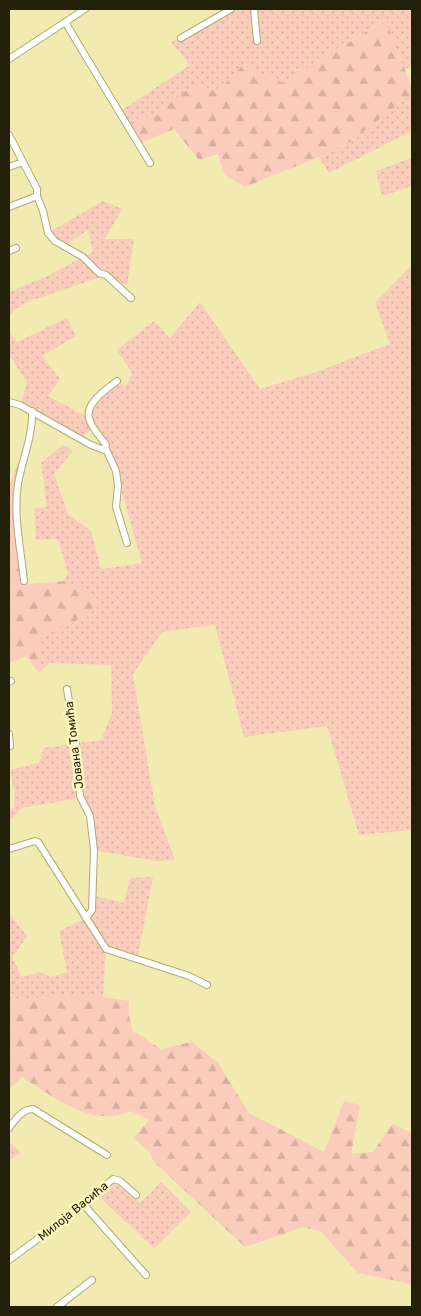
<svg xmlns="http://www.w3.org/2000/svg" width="421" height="1316" viewBox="0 0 421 1316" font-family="Rubik,sans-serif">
	<defs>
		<pattern id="grass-dots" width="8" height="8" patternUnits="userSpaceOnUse" patternTransform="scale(1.25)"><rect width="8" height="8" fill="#f9ccbb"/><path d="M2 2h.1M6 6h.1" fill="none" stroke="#d5af9f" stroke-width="1.8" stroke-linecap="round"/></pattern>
		<pattern id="forest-firs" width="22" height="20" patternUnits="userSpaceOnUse" patternTransform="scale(1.25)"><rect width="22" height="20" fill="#f9ccbb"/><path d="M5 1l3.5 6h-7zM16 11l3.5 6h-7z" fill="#d5af9f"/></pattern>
	</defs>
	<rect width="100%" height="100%" fill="#f1ebb2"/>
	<path fill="url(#grass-dots)" d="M230,9H412V66L405,69L384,20L283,83L243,65L217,92L196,83L168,105L129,128L119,112L190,65L171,42Z
		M412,94V131L329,173L319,157L350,142Z
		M412,158V186L382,196L376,171Z
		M103,201L122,209L105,239H134L127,285L106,275L30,301L14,310L9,316V292L45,277L93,252L88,230L67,244L55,241L48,233Z
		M412,265V830L359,835L327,726L244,737L215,625L162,632L133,674L155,806L175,860L156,861L94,850L90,816L80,796L74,799L22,808L9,822V810L14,807L15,795L10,770L39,763L44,748L101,740L112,713L111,665L50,663L39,673L40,637L72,623V587L64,581L68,573L58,539L36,540L34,509L47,507L41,463L63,445L73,451L54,474L68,514L91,531L101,569L142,563L116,471L93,427L80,439L20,405L27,383L9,354V332L17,342L67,318L76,336L42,356L60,379L48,396L88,417L92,405L118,384L127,385L132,373L117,350L154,321L170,338L200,302L260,389L316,372L390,344L375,303Z
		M153,877L137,962L106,949L103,997L59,996L9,1000V913L27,936L12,958L22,977L40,972L51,977L67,972L59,931L86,918L90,913L92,895L124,903L130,878Z
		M9,1141L21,1153L9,1160Z
		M113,1182L140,1203L161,1182L191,1212L154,1248L97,1195Z"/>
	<path fill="url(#forest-firs)" d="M385,20L412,87V94L350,142L319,157L245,187L225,175L218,154L199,160L174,129L138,144L129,128L168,105L196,83L217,92L243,65L283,83Z
		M20,457L18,511L22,585L64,581L72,587H84L99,606L72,623L40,637L39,673L26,656L9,663V487Z
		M63,996L103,997L129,1001V1016L132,1030L161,1049L192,1042L218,1063L249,1113L324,1152L344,1101L360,1105L351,1154L373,1152L392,1124L412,1133V1284L358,1273L321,1232L304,1227L245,1247L154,1162L150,1153L134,1138L149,1120L131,1111C125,1113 119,1116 113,1116C81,1119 47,1093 22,1077L9,1089V1000Z"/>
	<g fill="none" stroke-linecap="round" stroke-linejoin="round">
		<g stroke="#b0aa73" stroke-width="8">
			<path id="street" d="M254,9L257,41
				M65,22L150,163
				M181,38L231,9
				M9,59L85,9
				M9,135L37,189V196L43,211L48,233L55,241L83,257L99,273L106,275L131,298
				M9,167L23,162
				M9,207L37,196
				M9,251L16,248
				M9,402L20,405L91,445L104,450L106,445C101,437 91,428 89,418C85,403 107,389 117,381
				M106,449L116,471L118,486L116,507L127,543
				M24,581C21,550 13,515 18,484C22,459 33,437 32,411
				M9,682L11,681
				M67,689L77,750L80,796L90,816L94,850L92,910L86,918
				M9,734L10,746
				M9,849L35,841L38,842L106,949L189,976L207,985
				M9,1128C15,1120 22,1109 33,1109L107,1155
				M83,1204L146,1275
				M9,1260L54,1227L113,1179L120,1181L136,1195
				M57,1307L92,1280"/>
		</g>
		<use href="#street" stroke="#fff" stroke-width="6"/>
	</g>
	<g text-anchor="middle" stroke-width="5" stroke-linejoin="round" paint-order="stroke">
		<g font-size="12" fill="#23200a" stroke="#fef8bf">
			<text transform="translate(74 745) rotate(-97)" y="4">Јована Томића</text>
			<text transform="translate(73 1211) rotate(-39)" y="4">Милоја Васића</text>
		</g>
	</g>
	<rect width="421" height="1316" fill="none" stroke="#23200a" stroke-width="20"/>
</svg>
